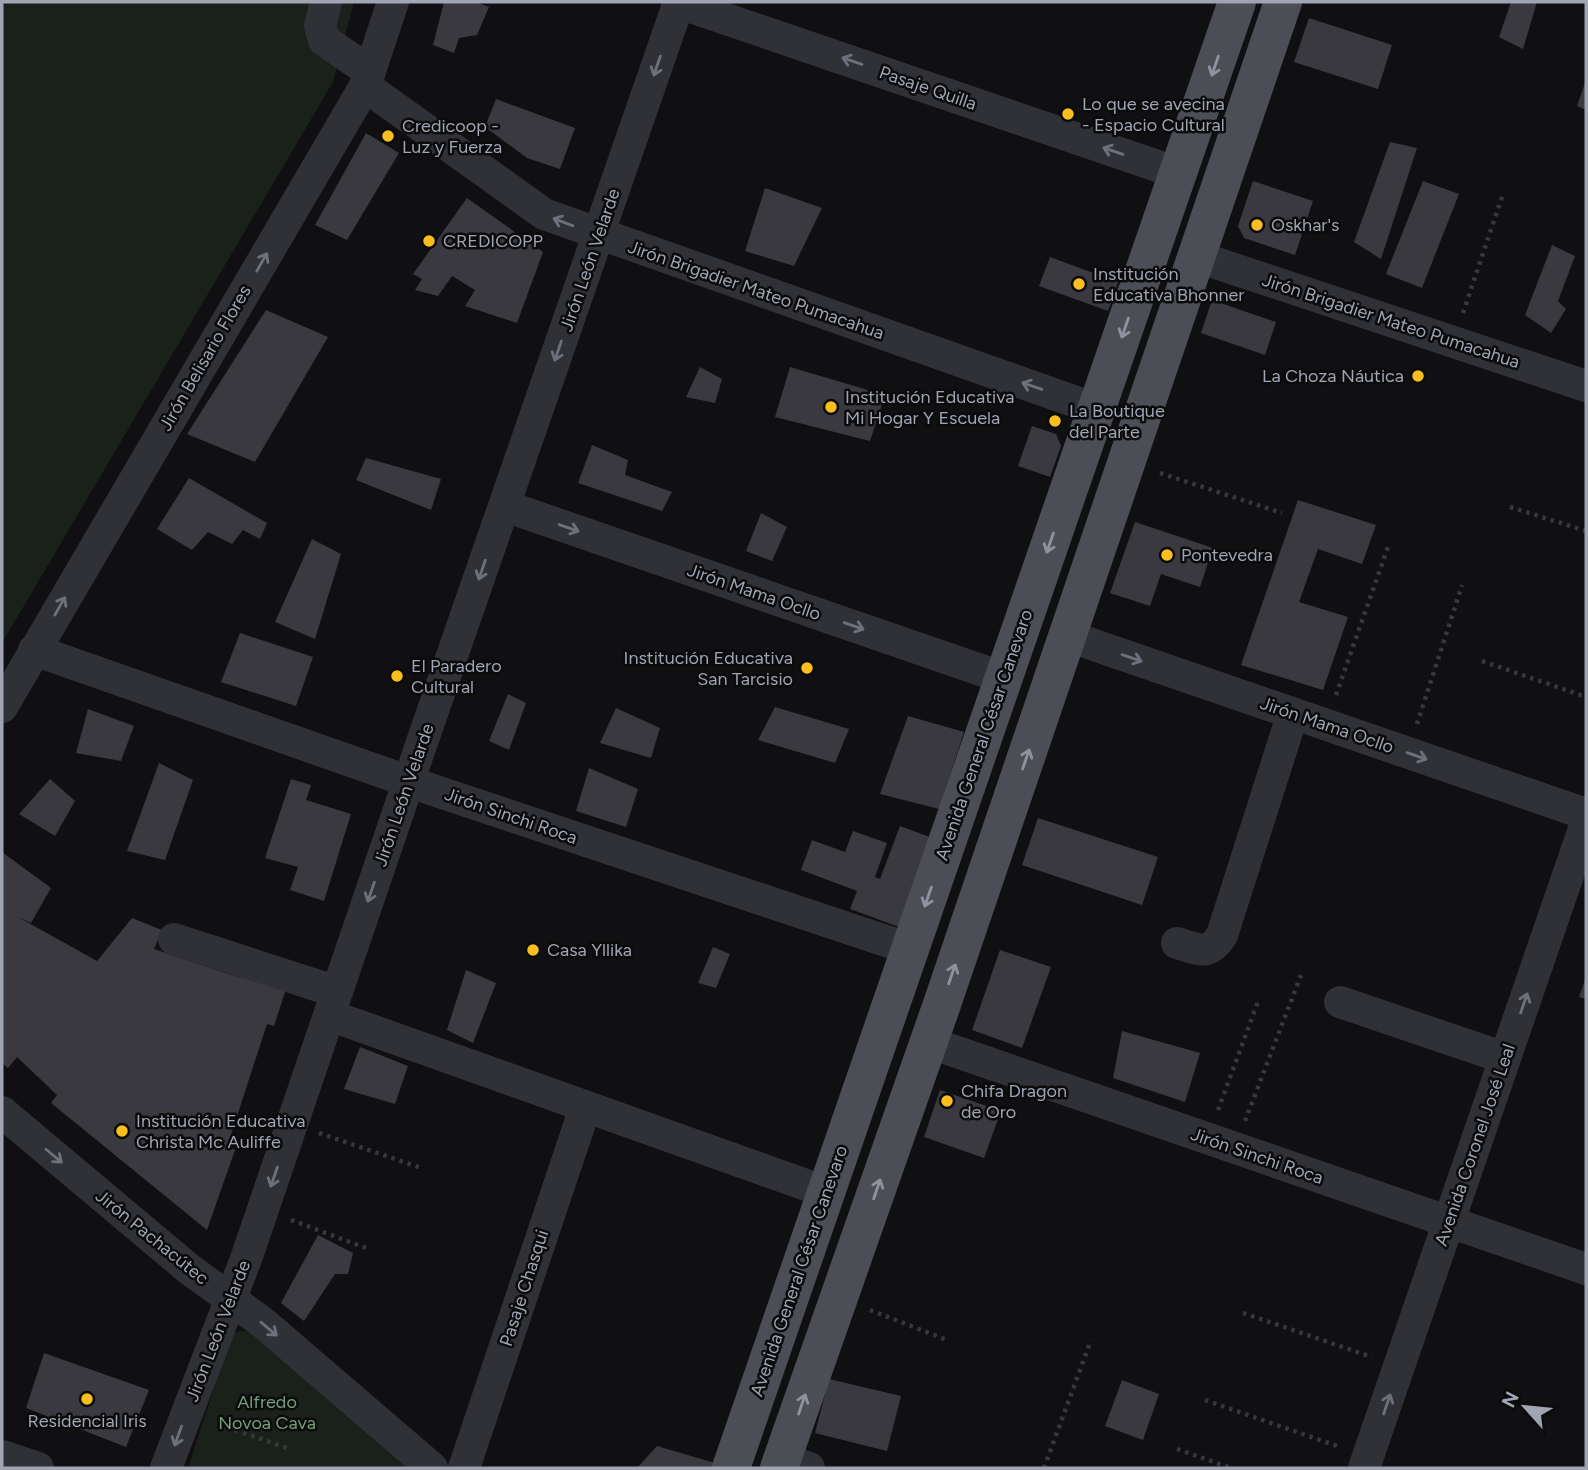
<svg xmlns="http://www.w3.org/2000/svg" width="1588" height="1470" viewBox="0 0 1588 1470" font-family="Figtree,sans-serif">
	<rect width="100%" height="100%" fill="#100f11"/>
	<path fill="#1a211b" d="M2,2H354L333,82L2,643Z
		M254,1329L420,1468H188L232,1333Z"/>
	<path fill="#3a393f" d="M444,2H476L489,7L477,35L459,38L454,53L433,45Z
		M1511,2H1537L1523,49L1499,37Z
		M1309,18L1392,45L1378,89L1294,62Z
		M1586,80V110L1577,106Z
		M496,99L575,128L560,169L527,158L485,127Z
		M366,133L399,153L347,240L315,225Z
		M1390,142L1417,148L1381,259L1354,242Z
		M1253,181L1313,201L1295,255L1244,238L1238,226Z
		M1423,181L1459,194L1422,288L1386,274Z
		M765,188L822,208L794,266L745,251Z
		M467,198L543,252L517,323L465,306L475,290L452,276L438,296L415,290L422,279L413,274Z
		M1552,245L1575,256L1558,301L1566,309L1551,333L1525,315Z
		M1050,257L1118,282L1108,311L1039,286Z
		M1212,300L1276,322L1265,355L1201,333Z
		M266,310L328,337L255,462L187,434Z
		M700,367L722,379L715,403L686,397Z
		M790,367L885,395L870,441L775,417Z
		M1032,426L1056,434L1061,446L1050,477L1018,466Z
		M592,445L628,460L625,475L672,492L662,511L578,483Z
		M366,458L441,479L431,510L356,480Z
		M189,478L267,523L260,539L243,530L232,544L208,532L192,550L157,529Z
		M1298,500L1376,525L1362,564L1318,549L1299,602L1348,617L1323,690L1241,665Z
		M761,513L787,527L772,561L746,551Z
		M1135,522L1213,548L1200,587L1161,574L1150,606L1110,593Z
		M312,539L341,554L315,639L275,622Z
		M240,633L313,657L296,706L221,682Z
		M508,694L526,703L509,750L489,741Z
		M775,707L849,729L835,763L758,740Z
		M616,708L660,728L651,758L600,743Z
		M88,709L134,726L121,761L76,753Z
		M908,716L964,732L939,809L880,794Z
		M159,763L193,780L165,860L127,851Z
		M589,768L638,789L626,827L576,811Z
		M50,779L75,801L55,836L19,814Z
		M291,779L311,785L306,800L351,814L324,901L290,890L298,867L265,858Z
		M1038,818L1158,857L1142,905L1022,865Z
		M900,826L938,840L899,927L850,909L857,891L801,870L812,840L845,852L853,831L887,843L875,877L880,879Z
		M2,852L51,888L31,923L18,917L97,961L132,918L162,930L154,949L232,975L286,989L274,1026L267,1024L227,1147L235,1150L207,1230L51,1103L57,1095L17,1057L8,1068L2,1063Z
		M713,947L730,954L716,988L698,983Z
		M1000,950L1051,967L1022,1048L972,1030Z
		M466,970L496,983L473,1043L447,1030Z
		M1586,977V999L1579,997Z
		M1122,1031L1200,1053L1185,1102L1113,1078Z
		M360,1047L408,1066L395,1104L344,1089Z
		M940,1090L1001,1111L984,1158L924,1137Z
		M318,1235L353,1253L348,1274H335L304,1321L281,1303Z
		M44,1353L149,1390L126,1447L26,1408Z
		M829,1379L901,1396L887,1451L815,1433Z
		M1122,1380L1159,1394L1143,1440L1105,1426Z
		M657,1446L715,1463L713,1468H637Z"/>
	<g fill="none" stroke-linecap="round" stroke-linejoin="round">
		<path stroke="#36383d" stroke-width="4.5" stroke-dasharray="3.5 5" stroke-linecap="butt" d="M1463,313L1503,194
			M1160,473L1282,513
			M1510,507L1586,531
			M1482,661L1586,697
			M1336,695L1389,544
			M1417,724L1462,585
			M1218,1110L1259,999
			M1245,1121L1301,975
			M319,1133L421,1168
			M291,1220L366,1248
			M870,1310L947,1340
			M1243,1313L1372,1357
			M1205,1400L1340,1447
			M227,1427L287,1448
			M1177,1449L1231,1468
			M1044,1468L1091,1340"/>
		<path stroke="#303136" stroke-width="32" d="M326,2L320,26L324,40L370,72
			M679,3L1178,173
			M365,86L544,214L1096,409
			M1195,256L1586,386
			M505,506L1004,678
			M1068,636L1586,814
			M34,650L436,791L910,949
			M2,707L365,86L393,2
			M174,939L337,992
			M1177,943C1199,949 1208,957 1222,935L1293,713
			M1340,1002L1505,1058
			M329,1015L826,1192
			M928,1042L1586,1269
			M2,1112L189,1269L262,1322L432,1468
			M2,1456L38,1468
			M782,1459L809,1468
			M166,1468L247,1256L420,748L679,2
			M464,1468L585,1108
			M1364,1468L1586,823"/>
		<path stroke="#4c4e55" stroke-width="38" d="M731,1468L1237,2
			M779,1468L941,1007L1283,2"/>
	</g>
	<defs><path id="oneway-shaft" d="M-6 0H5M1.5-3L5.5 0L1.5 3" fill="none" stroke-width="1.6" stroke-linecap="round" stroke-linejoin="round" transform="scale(1.75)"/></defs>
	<g stroke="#6e707b">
		<use href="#oneway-shaft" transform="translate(852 61) rotate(-161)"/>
		<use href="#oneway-shaft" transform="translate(657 66) rotate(109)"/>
		<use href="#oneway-shaft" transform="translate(1113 151) rotate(-161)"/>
		<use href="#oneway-shaft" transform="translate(563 222) rotate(-159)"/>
		<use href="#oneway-shaft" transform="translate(262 262) rotate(-60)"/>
		<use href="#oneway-shaft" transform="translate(558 351) rotate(109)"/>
		<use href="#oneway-shaft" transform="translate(1032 386) rotate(-161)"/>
		<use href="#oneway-shaft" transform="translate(569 528) rotate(19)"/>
		<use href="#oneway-shaft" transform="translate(482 570) rotate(109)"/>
		<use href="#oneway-shaft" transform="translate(60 606) rotate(-60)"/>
		<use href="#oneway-shaft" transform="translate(854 626) rotate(19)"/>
		<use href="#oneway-shaft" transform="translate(1132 658) rotate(19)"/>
		<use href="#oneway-shaft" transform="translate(1417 756) rotate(19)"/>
		<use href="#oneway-shaft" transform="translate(371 892) rotate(109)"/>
		<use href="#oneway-shaft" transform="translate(1524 1003) rotate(-71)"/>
		<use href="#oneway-shaft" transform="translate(54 1156) rotate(40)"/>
		<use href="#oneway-shaft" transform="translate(274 1177) rotate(109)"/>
		<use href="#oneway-shaft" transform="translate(269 1329) rotate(40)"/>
		<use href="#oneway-shaft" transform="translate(1387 1404) rotate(-71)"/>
		<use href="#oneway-shaft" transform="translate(178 1436) rotate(110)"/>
	</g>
	<g stroke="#8f93a0">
		<use href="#oneway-shaft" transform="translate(1215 66) rotate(109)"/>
		<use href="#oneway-shaft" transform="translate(1125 328) rotate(109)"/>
		<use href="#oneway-shaft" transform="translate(1050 543) rotate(109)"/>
		<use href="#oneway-shaft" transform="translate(1026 759) rotate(-71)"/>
		<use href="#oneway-shaft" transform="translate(928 897) rotate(109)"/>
		<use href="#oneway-shaft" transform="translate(952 974) rotate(-71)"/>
		<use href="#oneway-shaft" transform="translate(877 1189) rotate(-71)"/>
		<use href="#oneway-shaft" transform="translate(802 1404) rotate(-71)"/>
	</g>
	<g fill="#fabe1e" stroke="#0b0b0c" stroke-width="2.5">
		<circle cx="1068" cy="114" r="7"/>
		<circle cx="388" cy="136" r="7"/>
		<circle cx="1257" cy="225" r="7"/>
		<circle cx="429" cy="241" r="7"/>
		<circle cx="1079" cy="284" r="7"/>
		<circle cx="1418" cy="376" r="7"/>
		<circle cx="831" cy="407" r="7"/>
		<circle cx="1055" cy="421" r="7"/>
		<circle cx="1167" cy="555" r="7"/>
		<circle cx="807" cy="668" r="7"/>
		<circle cx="397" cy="676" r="7"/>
		<circle cx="533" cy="950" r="7"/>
		<circle cx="947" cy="1101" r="7"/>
		<circle cx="122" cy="1131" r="7"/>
		<circle cx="87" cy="1399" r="7"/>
	</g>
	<g text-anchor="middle" stroke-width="5" stroke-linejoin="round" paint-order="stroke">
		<g font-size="18" fill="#a0a4b3" stroke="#0b0b0c">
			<text transform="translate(928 88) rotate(19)" y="6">Pasaje Quilla</text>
			<text transform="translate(590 260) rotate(-71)" y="6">Jirón León Velarde</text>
			<text transform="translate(756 290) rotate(19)" y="6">Jirón Brigadier Mateo Pumacahua</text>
			<text transform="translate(1391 321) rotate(18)" y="6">Jirón Brigadier Mateo Pumacahua</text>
			<text transform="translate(205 358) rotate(-60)" y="6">Jirón Belisario Flores</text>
			<text transform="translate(754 592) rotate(19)" y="6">Jirón Mama Ocllo</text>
			<text transform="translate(1327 725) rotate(19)" y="6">Jirón Mama Ocllo</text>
			<text transform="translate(984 735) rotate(-71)" y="6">Avenida General César Canevaro</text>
			<text transform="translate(404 795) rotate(-71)" y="6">Jirón León Velarde</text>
			<text transform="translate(511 816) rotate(19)" y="6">Jirón Sinchi Roca</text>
			<text transform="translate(1475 1145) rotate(-71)" y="6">Avenida Coronel José Leal</text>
			<text transform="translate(1257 1156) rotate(19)" y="6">Jirón Sinchi Roca</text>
			<text transform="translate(152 1237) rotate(39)" y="6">Jirón Pachacútec</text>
			<text transform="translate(799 1271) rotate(-71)" y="6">Avenida General César Canevaro</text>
			<text transform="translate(524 1288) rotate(-72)" y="6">Pasaje Chasqui</text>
			<text transform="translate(218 1331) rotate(-69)" y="6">Jirón León Velarde</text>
		</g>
		<g font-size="18" fill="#a0a4b3" stroke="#0b0b0c" text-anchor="start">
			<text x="1082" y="110">Lo que se avecina<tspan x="1082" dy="21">- Espacio Cultural</tspan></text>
			<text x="402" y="132">Credicoop -<tspan x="402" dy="21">Luz y Fuerza</tspan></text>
			<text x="1271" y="231">Oskhar's</text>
			<text x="443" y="247">CREDICOPP</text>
			<text x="1093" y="280">Institución<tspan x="1093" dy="21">Educativa Bhonner</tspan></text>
			<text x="1404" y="382" text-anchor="end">La Choza Náutica</text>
			<text x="845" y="403">Institución Educativa<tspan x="845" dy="21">Mi Hogar Y Escuela</tspan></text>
			<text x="1069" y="417">La Boutique<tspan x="1069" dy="21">del Parte</tspan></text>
			<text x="1181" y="561">Pontevedra</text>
			<text x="793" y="664" text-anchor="end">Institución Educativa<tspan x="793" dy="21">San Tarcisio</tspan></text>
			<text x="411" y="672">El Paradero<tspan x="411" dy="21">Cultural</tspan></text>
			<text x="547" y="956">Casa Yllika</text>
			<text x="961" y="1097">Chifa Dragon<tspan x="961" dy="21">de Oro</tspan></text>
			<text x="136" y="1127">Institución Educativa<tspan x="136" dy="21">Christa Mc Auliffe</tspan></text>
			<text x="87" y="1427" text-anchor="middle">Residencial Iris</text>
		</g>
		<g font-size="18" fill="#759f7b" stroke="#0b0b0c">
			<text x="267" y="1408">Alfredo<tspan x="267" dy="21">Novoa Cava</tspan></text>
		</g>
	</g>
	<rect width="1588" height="1470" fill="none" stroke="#a0a4b3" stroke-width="7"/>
	<g transform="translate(1525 1407) rotate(297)" stroke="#0b0b0c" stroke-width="5" paint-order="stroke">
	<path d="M0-5L12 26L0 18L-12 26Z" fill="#a0a4b3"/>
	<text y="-10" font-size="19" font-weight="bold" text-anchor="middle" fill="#a0a4b3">N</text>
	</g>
</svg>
